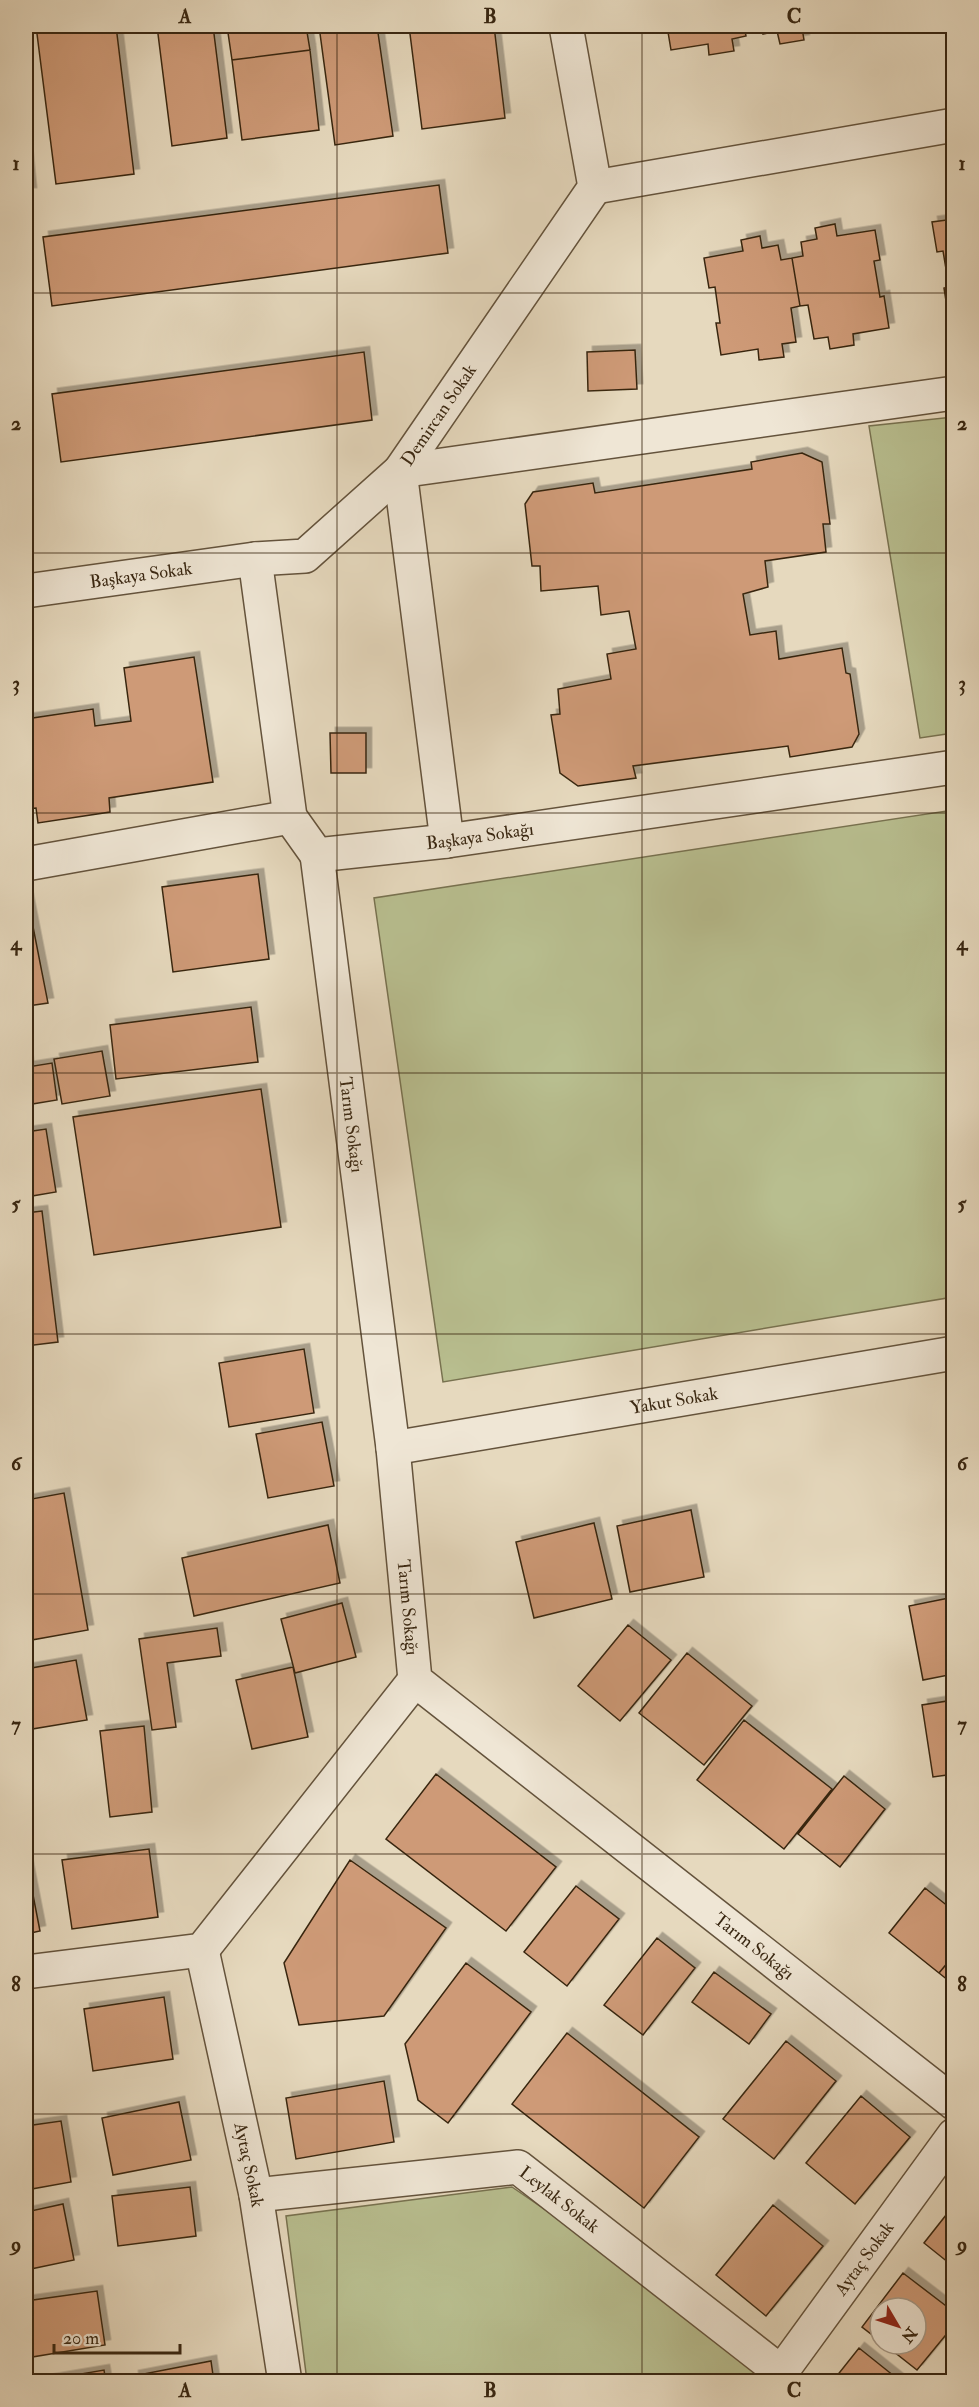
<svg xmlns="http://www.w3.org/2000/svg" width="979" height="2407" viewBox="0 0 979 2407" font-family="'IM FELL Double Pica',serif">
	<defs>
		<filter id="shadow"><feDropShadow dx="5.5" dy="-5.5" stdDeviation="0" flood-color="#0004"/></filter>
	</defs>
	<rect width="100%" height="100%" fill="#e6d9be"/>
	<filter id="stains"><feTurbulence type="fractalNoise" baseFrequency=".00333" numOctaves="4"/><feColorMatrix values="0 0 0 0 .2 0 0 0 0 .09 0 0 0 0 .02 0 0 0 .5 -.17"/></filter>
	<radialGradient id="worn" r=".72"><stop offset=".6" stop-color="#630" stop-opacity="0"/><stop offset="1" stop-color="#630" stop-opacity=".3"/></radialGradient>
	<path fill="#b8be8f" stroke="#787250" stroke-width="1.5" d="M953,417V733L920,738L869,426Z
		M953,810V1297L443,1382L374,898Z
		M512,2187L769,2363L755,2382L307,2381L286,2216Z"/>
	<path fill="#ce9a77" stroke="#382611" stroke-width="1.5" filter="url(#shadow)" d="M36,26H116L134,174L56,184Z
		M157,26H213L227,138L172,146Z
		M227,26H306L310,50L232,60Z
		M319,26H377L393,136L335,145Z
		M409,26H494L505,118L422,129Z
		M667,26H744L746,36L732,39L734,51L709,55L708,44L671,50Z
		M762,26H819L802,28L804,40L780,44L777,31L763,34Z
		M310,50L319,130L242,140L232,60Z
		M26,144L31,193H26Z
		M439,185L448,253L52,306L43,237Z
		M954,219V319L949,320L944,288L949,287L943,251L937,252L932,222Z
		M835,224L837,236L875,230L880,260L874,261L880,297L884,296L889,328L853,334L854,345L830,349L828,337L814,339L808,305L800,306L792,258L803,256L801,242L817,239L815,228Z
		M760,236L762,248L778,245L781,260L792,258L800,306L791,308L796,342L782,344L784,357L759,360L758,349L721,355L716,323H720L715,287L709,288L704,258L743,251L741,240Z
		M635,350L637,389L588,391L587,352Z
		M364,352L372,420L61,462L52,394Z
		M802,453L822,462L830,524H823L826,552L765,561L768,587L743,594L750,635L776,631L779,659L842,648L846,673L850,674L859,734L852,747L790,757L788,746L633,766L636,778L578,786L560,773L551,715L560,714L558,689L611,679L607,654L636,649L629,611L601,615L598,586L541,591L540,566H532L525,504L533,492L593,483L595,493L752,469L751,462Z
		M194,657L213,782L109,798L110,812L38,823L36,808L26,809V719L93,709L95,726L131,721L124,668Z
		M330,733H366V773H331Z
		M258,874L269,959L173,972L162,887Z
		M26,891L48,1003L28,1006L26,992Z
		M251,1007L258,1062L116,1079L110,1025Z
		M26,1048L28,1067L52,1063L57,1100L26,1105Z
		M102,1051L110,1096L62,1104L54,1059Z
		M261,1089L281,1227L94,1255L73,1117Z
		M46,1129L56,1192L26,1197V1132Z
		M42,1211L58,1342L26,1346V1213Z
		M304,1349L314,1413L229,1427L219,1363Z
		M322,1422L334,1486L268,1498L256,1434Z
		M64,1493L88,1630L26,1641V1500Z
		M691,1510L704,1577L630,1592L617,1526Z
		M594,1523L612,1599L534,1618L516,1542Z
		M328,1525L340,1583L194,1616L182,1558Z
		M954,1597V1674L923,1680L909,1606Z
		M342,1603L356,1657L295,1673L281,1619Z
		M628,1625L671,1660L620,1721L578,1686Z
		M217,1628L221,1656L167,1663L176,1727L152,1730L139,1639Z
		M687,1653L752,1706L704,1765L639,1713Z
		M76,1660L87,1720L26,1730V1669Z
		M293,1667L308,1737L252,1749L236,1680Z
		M954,1700V1774L933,1777L922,1705Z
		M744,1720L832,1789L784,1849L697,1780Z
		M144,1726L152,1812L110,1817L100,1731Z
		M436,1774L556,1867L506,1931L386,1839Z
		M844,1776L885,1809L840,1867L798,1834Z
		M149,1849L158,1917L72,1929L62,1860Z
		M26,1859L40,1931L26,1934Z
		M350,1860L446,1928L384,2016L299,2025L284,1963Z
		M576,1886L619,1919L567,1986L524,1952Z
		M925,1888L954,1911V1955L939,1973L889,1933Z
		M657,1938L695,1968L643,2035L604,2005Z
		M954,1955V1985L939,1973Z
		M466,1963L531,2012L448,2123L418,2100L405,2044Z
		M714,1972L771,2014L749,2044L692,2002Z
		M164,1997L173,2059L93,2071L84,2009Z
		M567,2033L699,2137L644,2208L512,2104Z
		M786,2041L836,2081L774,2159L723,2119Z
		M384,2081L394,2142L296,2159L286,2098Z
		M861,2096L910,2137L855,2204L806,2163Z
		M179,2102L191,2160L113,2175L102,2118Z
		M61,2121L71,2182L26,2190V2126Z
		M190,2187L196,2236L118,2246L112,2196Z
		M63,2204L74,2260L26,2270V2212Z
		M773,2205L823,2246L766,2316L716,2275Z
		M954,2205V2267L924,2243Z
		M903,2273L954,2312V2325L917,2370L884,2344H916V2308H880V2341L862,2327Z
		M97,2291L105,2345L26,2358V2301Z
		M859,2348L899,2380V2382H832Z
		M211,2361L214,2382H134L133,2376Z
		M104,2370L106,2382H34Z"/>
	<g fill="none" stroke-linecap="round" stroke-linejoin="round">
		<g stroke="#64533c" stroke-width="36">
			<g id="minor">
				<path d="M595,187L954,125"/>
				<path id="s1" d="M255,559L290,817L317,855L447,841L954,767"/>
				<path id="s2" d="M26,591L255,559L305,556L400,471L954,393"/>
				<path id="s3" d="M447,841L400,471L595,187L566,26"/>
				<path id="s4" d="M317,855L393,1448L415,1680L954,2103"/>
				<path d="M26,864L290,817"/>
				<path id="s5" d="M393,1448L954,1353"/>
				<path id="s6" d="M202,1950L256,2195L285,2382"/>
				<path d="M26,1972L202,1950L415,1680"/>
				<path id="s7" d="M256,2195L518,2167L782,2373"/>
				<path id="s8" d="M774,2382L954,2135"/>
			</g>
		</g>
		<use href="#minor" stroke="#efe6d5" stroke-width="33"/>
	</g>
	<path fill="none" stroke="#382611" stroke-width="1.5" stroke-opacity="0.55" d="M337,26V2382M642,26V2382M26,293H954M26,553H954M26,813H954M26,1073H954M26,1334H954M26,1594H954M26,1854H954M26,2114H954"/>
	<g text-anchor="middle" stroke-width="6" stroke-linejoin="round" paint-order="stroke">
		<g font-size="18" fill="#382611" stroke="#efe6d5">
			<text dy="6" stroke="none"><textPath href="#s3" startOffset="441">Demircan Sokak</textPath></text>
			<text dy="6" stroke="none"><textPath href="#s2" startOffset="116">Başkaya Sokak</textPath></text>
			<text dy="6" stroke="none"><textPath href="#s1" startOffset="471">Başkaya Sokağı</textPath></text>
			<text dy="6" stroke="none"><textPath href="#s4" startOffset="272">Tarım Sokağı</textPath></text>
			<text dy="6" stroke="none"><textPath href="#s5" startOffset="285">Yakut Sokak</textPath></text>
			<text dy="6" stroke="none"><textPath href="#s4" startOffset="758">Tarım Sokağı</textPath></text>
			<text dy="6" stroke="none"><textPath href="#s4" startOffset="1262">Tarım Sokağı</textPath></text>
			<text dy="6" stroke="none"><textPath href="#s6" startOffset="220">Aytaç Sokak</textPath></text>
			<text dy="6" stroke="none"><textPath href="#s7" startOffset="316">Leylak Sokak</textPath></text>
			<text dy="6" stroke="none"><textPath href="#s8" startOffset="153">Aytaç Sokak</textPath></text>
		</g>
	</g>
	<rect width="979" height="2407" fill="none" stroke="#e6d9be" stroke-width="66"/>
	<g transform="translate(898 2326) rotate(129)"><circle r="28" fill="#efe6d5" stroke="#a69987" stroke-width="1.5"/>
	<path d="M0-4.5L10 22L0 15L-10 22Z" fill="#8f2418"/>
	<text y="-9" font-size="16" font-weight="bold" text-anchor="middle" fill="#382611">N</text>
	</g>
	<path d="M54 2344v9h126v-9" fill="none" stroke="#382611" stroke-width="3"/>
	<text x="63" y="2344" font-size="18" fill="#382611" stroke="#efe6d5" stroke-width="4.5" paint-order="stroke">20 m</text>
	<rect x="33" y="33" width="913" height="2341" fill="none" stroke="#382611" stroke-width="2"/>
	<g font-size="20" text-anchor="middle" font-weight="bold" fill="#382611">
		<text x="185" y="23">A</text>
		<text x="490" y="23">B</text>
		<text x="794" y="23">C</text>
		<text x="16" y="170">1</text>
		<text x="962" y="170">1</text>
		<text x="16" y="430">2</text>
		<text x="962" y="430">2</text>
		<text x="16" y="690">3</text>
		<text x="962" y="690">3</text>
		<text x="16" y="950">4</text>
		<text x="962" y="950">4</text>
		<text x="16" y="1210">5</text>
		<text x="962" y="1210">5</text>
		<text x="16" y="1470">6</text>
		<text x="962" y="1470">6</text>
		<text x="16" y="1731">7</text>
		<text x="962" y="1731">7</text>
		<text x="16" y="1991">8</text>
		<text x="962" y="1991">8</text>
		<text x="16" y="2251">9</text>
		<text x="962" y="2251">9</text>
		<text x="185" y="2397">A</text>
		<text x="490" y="2397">B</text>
		<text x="794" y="2397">C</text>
	</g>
	<rect width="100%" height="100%" filter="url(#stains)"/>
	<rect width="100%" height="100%" fill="url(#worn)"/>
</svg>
